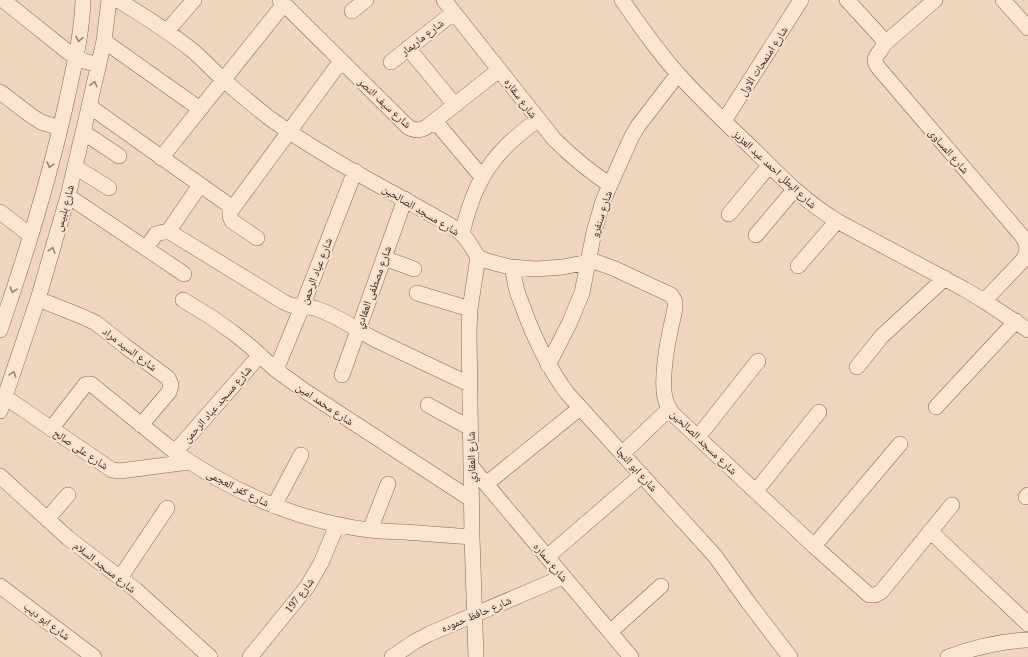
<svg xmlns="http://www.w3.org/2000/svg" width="1028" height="657" viewBox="0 0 1028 657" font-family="'Times New Roman','Noto Naskh Arabic',serif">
	<rect width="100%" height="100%" fill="#efd5be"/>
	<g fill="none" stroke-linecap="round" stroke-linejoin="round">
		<g stroke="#876656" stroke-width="16">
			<path id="minor" d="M3,0L68,52L84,61L99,65
				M118,0C144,16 170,32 193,51C204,60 213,71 224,80C238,93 253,105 268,117C326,159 391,191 453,227L462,234L468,241L478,257L487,261L510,267L536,269L563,267L588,262H596L613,268L671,295C673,298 675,300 675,303C676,309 672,321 671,327C667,344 660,384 666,401C667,406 670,410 673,414L814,546L869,595H875L881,592L952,505
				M280,0L408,127C415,131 421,131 428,126L499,70
				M444,0L554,139C571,156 589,171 610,185
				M622,0C640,26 658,52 679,75C702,101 727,124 752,148C779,175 804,201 837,221L964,289L984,301L1028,330
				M847,0L881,37C890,51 869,53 877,66L1022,236C1028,245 1028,249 1024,259L984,301
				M1003,0L1028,28
				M352,11L366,0
				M167,31L194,0
				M104,41L200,109
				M884,44L935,0
				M408,48L455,105
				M391,62L453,13
				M0,92L33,117L41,122L60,128
				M89,106L233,208
				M435,121L482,177
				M724,121L801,0
				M83,132L119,156
				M161,158L284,4
				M75,167L109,188
				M68,196L184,274
				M0,212L30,235
				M729,214L769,166
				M168,231L284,302C288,304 291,306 296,306C303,307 310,306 317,309C339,316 356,330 376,340L469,384
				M462,234C474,181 493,151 538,120
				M756,235L794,190
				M257,238L232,221L230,216V212L341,61
				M146,248L156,234L168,231L170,229L200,185
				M384,258L414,269
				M798,266L837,221
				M510,267C515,273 514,280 516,287C517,292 519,297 521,302C532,333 547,366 567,393L715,556L748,602L790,657
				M417,293L470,309
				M38,299L81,316L96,323L125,346L168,378L171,385L169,392L141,425
				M183,300L211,317L231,331L251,347L276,370L305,391L472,500
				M0,330C26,255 50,176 67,99C74,66 82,34 83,0
				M548,365L569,324L582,293L594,232L603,201L610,185L632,136L638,126L678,74
				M857,367L882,336L945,278
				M276,370L302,307L355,171
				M342,375L405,199
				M5,397L112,470L120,471L189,462
				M428,405L470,428
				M936,407L1016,321
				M0,411L38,299L68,196L88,111L104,41L109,0
				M51,429L85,385L87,384H91L175,452C233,492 298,521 369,530C381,531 393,532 405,532C428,534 450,535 472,537
				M698,437L758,361
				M175,452L260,355
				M622,454L669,409
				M471,466L631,657
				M0,476L68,538L136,590L210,657
				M486,484L580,408
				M756,491L819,412
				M1026,497L1028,495
				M274,506L301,455
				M47,519L68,495
				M370,530L388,484
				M930,531L1028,624
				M814,546L900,444
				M547,557L642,475
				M120,578L167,508
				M0,586L94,657
				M610,632L661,586
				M250,657L307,587L321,563L337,525
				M392,657L414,642L429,634L563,577
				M476,657L472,537L469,332L470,309L478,257
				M948,657C973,648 1001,641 1028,640"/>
		</g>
		<use href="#minor" stroke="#fae5d1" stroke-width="15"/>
	</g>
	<defs><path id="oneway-chevron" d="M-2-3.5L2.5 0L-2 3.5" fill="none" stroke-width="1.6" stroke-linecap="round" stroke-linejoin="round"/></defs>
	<g stroke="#988476">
		<use href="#oneway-chevron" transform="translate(79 39) rotate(100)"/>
		<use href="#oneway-chevron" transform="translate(94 84) rotate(-77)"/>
		<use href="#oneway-chevron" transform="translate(50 165) rotate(106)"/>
		<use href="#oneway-chevron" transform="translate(52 250) rotate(-73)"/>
		<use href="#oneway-chevron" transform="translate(13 290) rotate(107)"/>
		<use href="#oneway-chevron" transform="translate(13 374) rotate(-72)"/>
	</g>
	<g text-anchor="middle" stroke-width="4" stroke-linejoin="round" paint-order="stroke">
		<g font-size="11" fill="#36231c" stroke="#f6e1ce">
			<text transform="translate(422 37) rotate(-38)" y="4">شارع ماريمار</text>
			<text transform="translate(763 61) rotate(-57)" y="4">شارع امنمحات الاول</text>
			<text transform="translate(521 98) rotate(53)" y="4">شارع سقاره</text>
			<text transform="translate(385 103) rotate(43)" y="4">شارع سيف النصر</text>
			<text transform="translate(949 151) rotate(49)" y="4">شارع المساوى</text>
			<text transform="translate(775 169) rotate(43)" y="4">شارع البطل احمد عبد العزيز</text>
			<text transform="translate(64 208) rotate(-75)" y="4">شارع بلبيس</text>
			<text transform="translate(421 210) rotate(31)" y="4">شارع مسجد الصالحين</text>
			<text transform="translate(601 214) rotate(-72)" y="4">شارع سنفرو</text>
			<text transform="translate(316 271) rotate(-69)" y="4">شارع عباد الرحمن</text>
			<text transform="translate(373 287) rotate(-70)" y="4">شارع مصطفى العقادي</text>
			<text transform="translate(130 349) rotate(37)" y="4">شارع السيد مراد</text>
			<text transform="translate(217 404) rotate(-49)" y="4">شارع مسجد عباد الرحمن</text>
			<text transform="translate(325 404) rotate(34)" y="4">شارع محمد امين</text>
			<text transform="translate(704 442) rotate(44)" y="4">شارع مسجد الصالحين</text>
			<text transform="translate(81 449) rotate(34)" y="4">شارع على صالح</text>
			<text transform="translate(471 457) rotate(-91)" y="4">شارع العقاري</text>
			<text transform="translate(637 469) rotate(48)" y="4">شارع ابو النجا</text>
			<text transform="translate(238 488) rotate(27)" y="4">شارع كفر العجمى</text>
			<text transform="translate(551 562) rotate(50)" y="4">شارع سماره</text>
			<text transform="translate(105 567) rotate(38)" y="4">شارع مسجد السلام</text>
			<text transform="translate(299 595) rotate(-53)" y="4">شارع 197</text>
			<text transform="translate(476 614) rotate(-23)" y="4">شارع حافظ حموده</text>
			<text transform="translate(47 621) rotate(37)" y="4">شارع ابو ديب</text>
		</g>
	</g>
</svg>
